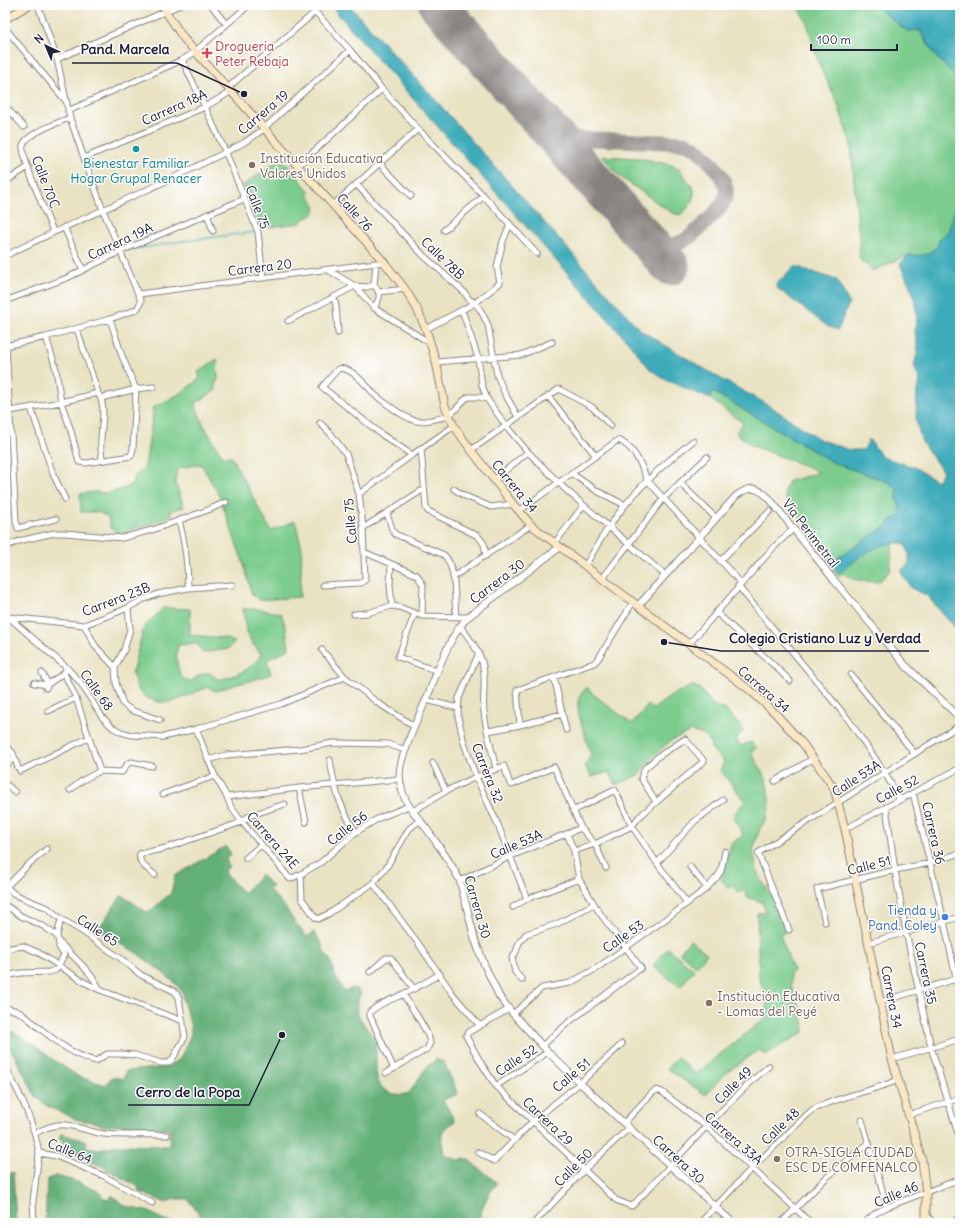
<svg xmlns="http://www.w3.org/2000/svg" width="965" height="1228" viewBox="0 0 965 1228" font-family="Delius,sans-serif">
	<rect width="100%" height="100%" fill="#fff"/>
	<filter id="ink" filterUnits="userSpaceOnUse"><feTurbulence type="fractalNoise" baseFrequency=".025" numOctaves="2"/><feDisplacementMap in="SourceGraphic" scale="8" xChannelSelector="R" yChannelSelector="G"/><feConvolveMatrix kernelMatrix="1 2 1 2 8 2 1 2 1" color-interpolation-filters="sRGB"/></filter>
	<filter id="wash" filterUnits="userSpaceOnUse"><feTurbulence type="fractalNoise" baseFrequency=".012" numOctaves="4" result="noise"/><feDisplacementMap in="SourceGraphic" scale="16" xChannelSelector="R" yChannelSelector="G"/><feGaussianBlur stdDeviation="0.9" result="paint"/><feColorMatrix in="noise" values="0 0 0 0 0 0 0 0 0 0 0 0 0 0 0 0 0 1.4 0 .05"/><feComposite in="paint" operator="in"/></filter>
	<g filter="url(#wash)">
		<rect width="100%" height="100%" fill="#e9e3c3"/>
		<path fill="#7bcc8d" stroke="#4e7764" d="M795,5H874L907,31L919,30L937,58L953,73L958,82L955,89L960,95V193L948,232L939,239L938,246L931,253L921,256L908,255L873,271L860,260L859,238L851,145L837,101L820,67L806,20Z
			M602,156L639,158L672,165L679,169L694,189V195L689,207L680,215L672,213L619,176Z
			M279,162H285L310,192L308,194C319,208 319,215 301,220V223L260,228L244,185L273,164Z
			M217,359L218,380L215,384L216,390L195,404L204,426L223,457L231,456L271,531L295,521L302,548L300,597L259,600L252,594L244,565L219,495L201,464L177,469L175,482L184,507L170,511L172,515L146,526L118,533L110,527L108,517L98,512H81L80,494L95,492L108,493L125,488L133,483V478L145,467L153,413L152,408L181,393L200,378L198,372Z
			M712,391L834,463L888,482L897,489V500L901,509L893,539L890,571L879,582C864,581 855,582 843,573L838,577L826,561L829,555L793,507L786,500L784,491L789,481L818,473L811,468L753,446L736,433L743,423L710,399Z
			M163,608L190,609V635L224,638L235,642L228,649L203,653L196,643L178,645C175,657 177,666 181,677L190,682L199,675L209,673L219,680C234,676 253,670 261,655L256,647L253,645L246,630L243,609H257L281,613L286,628L289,649L267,660L271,674C253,681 234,684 216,691L208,687L172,702H159L145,697L138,690L132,673L144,627Z
			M692,686L699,688L714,706L725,709L744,730L736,739L740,746L751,742L757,748L751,751L766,779L770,804L766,820L760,828L753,851L758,874L776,904L786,932L780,935L793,970L790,974L792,989L802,1012L804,1032L765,1055L759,1050L724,1074L706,1095L667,1069L677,1057L696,1074L769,1015L759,975L757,913L766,912L762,902L747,897L745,890L738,893L734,885L728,888L721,879L731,844L743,835L733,816L745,801L720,770L724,762L710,747L712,744L703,735L691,731L672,740L654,755L638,775L616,785L609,772L591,777L585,765L591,756C588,742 574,710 579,697C580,694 585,690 587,687L593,694L632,724L648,705L653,709L674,694Z
			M690,940L707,954L696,967L680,953Z
			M668,948L694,970L680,987L653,966Z"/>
		<path fill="#64b078" stroke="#43695a" d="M226,846L231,854L226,859L229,867L224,872L243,893L253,884L261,874L272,887L269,890L285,907L293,920L307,937L314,932L322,944L324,952L330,959L334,974L344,991L355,988L361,993C352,1011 358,1015 369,1031C372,1034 375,1036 375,1041C379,1058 369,1086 391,1093C398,1095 402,1095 409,1093L425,1069L436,1059L444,1062L458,1094L443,1100L455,1121C438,1132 441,1135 444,1154L457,1160L468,1159C477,1168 487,1174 497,1183C487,1195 481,1208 478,1223H204L200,1215L188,1199H174L166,1203L138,1191L139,1187L101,1166L81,1157L71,1151L59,1139L61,1134L87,1141L86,1147L98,1149L119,1145L169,1146L170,1129L116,1125L105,1127L97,1123L78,1120L47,1106L36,1097L15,1056L5,1043V1027L33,1044L48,1056L79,1077L106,1085L112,1077L124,1079L126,1071L167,1067L180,1059L191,1034V1027L183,1000V993L176,984L162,972L138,954L98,929L122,895L148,913L171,893L175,876Z
			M13,1172L16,1223H5V1175Z
			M55,1176L75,1181L102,1193L101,1197L108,1200L112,1195L125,1206L150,1212L163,1220L174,1223H45L47,1182L48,1179Z"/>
		<path fill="#3cabba" stroke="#2f667a" d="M330,5H349L441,106L640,330L723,380L765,403L821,440L850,450H864L869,439L882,457L914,467L937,481L943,472L922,442L916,421L917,390L920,382L914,365L918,351L915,332L917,318L916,308L913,293L900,264L908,255C922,256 927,256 938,246L939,239L948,232L960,193V633L934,604L928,596L911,588C908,581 903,578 901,571L909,563V554L905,544C881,538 857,559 839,573L831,563L870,536L887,526L891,520L899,517L901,509L897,500V489L888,482L834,463L712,391L710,399L664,379L650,369L629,343Z
			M874,5H960V95L955,89L958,81L953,73L937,58L920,30L907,31Z
			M794,266L837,280L849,303L838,330L827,326L777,288L776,285Z"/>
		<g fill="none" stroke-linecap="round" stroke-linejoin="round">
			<path stroke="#3cabba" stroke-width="1.5" d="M129,250L183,241L256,232"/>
			<path stroke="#86827f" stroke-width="15" d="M548,128L562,137L570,138L685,143C697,147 704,155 712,164C736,190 727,204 703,225C696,231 689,240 679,243C671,246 660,245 652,246"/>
			<path stroke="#86827f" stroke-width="39" d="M438,5L670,266"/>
		</g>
	</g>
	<g filter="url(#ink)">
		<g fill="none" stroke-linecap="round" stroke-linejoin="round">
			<g stroke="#86827f" stroke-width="7">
				<path id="minor" d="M211,5L226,24
					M309,5L350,50L382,89L418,129L484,196L537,254
					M5,28L65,100
					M57,59L180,5
					M182,60L205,107L226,153L258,232L263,278
					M5,106L24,127
					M68,111L182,60L192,54L249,5
					M84,158L205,107L227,94L231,85L315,12
					M379,163L411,196
					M298,166L382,89
					M5,182L28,167
					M356,184L424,256L464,292L469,299L475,303L481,311L488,325L497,375L504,392L518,417
					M333,205L418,129
					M207,214L213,231
					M64,227L83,270
					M444,230L484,196
					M53,231C48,219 20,154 23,145C26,134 59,122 70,118
					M5,256C84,216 167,184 245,142L261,131L350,50
					M328,270L355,286L374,308
					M374,285L376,264
					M379,292L405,289
					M139,294L384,262
					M334,297L336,306L338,333
					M5,301L67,278L121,251L244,199
					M462,310L478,358L482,385L487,399L506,426L528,452L566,490L665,575
					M288,321L355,286L367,287L374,285C382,295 380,298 374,308L430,343
					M77,329L98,393C107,407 101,425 101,441C100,447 102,454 102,460
					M426,329L475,303L500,283L497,267L503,241L510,224
					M46,337L56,369L61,402L71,431L79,462L86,463L131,456L133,449L136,389L122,356L110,319
					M5,346L46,337L110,319L133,311L138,308L141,301L103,210L84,158L70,118L57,59L38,5
					M6,346L16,521L18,528L56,519
					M436,362L521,355L552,342
					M548,396L596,456
					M101,398L136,389L153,387
					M31,408L53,474L65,499
					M10,411L61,402L98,393
					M320,423L331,434L346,454L359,494L363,528L365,580L361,583L323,585
					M421,448L426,508L428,511L478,536L484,544L486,556
					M471,450L559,389L592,407L611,426
					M412,455L381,434L322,387L338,369C350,365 368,387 375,395C384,402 406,420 417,421C423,422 442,418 448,416C453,414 462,401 468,397H480L487,399
					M571,473L597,491L625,505
					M494,480L528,452
					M680,483L716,518
					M454,489L465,496L491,507L513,504
					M359,494L412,455L454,426
					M519,511L618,440C633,446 642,465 647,480L741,583
					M387,513L392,529L395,534L444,555C457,568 454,598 456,616
					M179,520C185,543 188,565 188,588
					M363,528L424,489
					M555,543L583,506
					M5,547L19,541L54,533H65L122,538L152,530L208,510L226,502
					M364,552L417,575L423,585L422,616
					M720,561L770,511
					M391,564L390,585L392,606
					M585,566C593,553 600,539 609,527C631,493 661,466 693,441
					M453,577L531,525
					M602,579L664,498L707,457
					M738,586L848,719L885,773L900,800
					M128,608L130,629L124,650L115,667L116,683L123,704L131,710L160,720
					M716,612L779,670L790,681
					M415,613L398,657L437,671
					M5,614L67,668L80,682L102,717L112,727L121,732L132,735L163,737L196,729L281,704L345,677
					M354,614L367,613L392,606L399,607L422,616L468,617
					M9,617L84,625L128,608L142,600L158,594L188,588L232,585
					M84,625L96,647L115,667
					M460,626C468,637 478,648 482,662C487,678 482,696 484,712C486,731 492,750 496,769
					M689,644L772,549L794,528
					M322,650L345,677L378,703L414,726
					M479,653L459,698L458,716L464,743L476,777L498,825L527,899
					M67,668L64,673L76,698L100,771
					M42,673L48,684
					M851,675L915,754
					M554,677L566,730
					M34,683L47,685
					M46,688L48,684L64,673
					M426,700L458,708
					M48,711L76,698
					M520,725L517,690L594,663L598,659L633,602
					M196,729L215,776L227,797L231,807L242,822L277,863L290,879L301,874L302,899L315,917L318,919L330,913L373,883L386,868L409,829L420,820
					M488,731L520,725L562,714
					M5,745L13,753L18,768
					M208,760L226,755L300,749L333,743L387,744L406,750
					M330,760C335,790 339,806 356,832
					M433,763L446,791
					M5,767L14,757
					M20,771L88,738
					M775,781L814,758
					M5,783L15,792
					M299,788L306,822
					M70,790L83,780L100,771L122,772L128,763L131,762L152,766
					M913,793L944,921L960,996
					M163,794L215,776
					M227,797L299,788L400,779
					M886,807L895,870L906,932L931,1047L960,1140
					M413,811L446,791L476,777L504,766L510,784L512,785L554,767L581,828L595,844L606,868
					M573,811L615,790L632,826L657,863L687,903
					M845,829L960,768
					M574,851L595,844L632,826L639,817L704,761L685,739L659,756L645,768L641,778L656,802
					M246,858L261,845
					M657,863L695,821L723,800
					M690,867L707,888
					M301,874L320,863L356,832L379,818L409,806
					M155,875C149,870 137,863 140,854L166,848L242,822L249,816L285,804
					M460,881L511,856L581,828
					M373,883L418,943L452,993L480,1026
					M5,886L13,893L25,899L48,908L61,919L80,930L120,958L141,975L174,991L177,994L179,998L185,1037L172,1060L168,1063H161L135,1055L121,1054H107L96,1061C75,1056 58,1043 42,1030C29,1020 22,1010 5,1008
					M6,887L30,863L47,849
					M5,905L21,916L43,926L57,936L59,943V947L64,955L56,970L49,972L21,973L5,976
					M513,907L527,899L579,879
					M825,922L817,889L895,870L930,863L960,853
					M789,930L758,853L960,725
					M57,936L61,919
					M868,943L960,917
					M61,944C74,958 92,972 100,990
					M5,949L23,946L39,953L84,982L100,990L183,1021
					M370,972L386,958H391L414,989
					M522,980L515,972L512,958L516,952L519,943L526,934L557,924L594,904
					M880,1002L959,978
					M509,1009L469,1032L466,1036L481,1063L496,1086L616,1200L631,1206L633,1205C678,1159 720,1108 769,1066
					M513,1014L542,988L570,983L597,968L677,911L707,888L717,877L721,871L725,851
					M542,1046L569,1022L641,968L599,912L579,879L574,851L567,834
					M892,1059L960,1039
					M5,1067C20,1093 34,1123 39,1153L56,1156L104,1176L152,1203
					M394,1069L370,1016V1012C379,1003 392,1000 403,994C416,988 428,981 440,974
					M386,1073L427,1049C428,1047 429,1045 430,1043C430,1033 409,1004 403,994
					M496,1086L548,1052
					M480,1114L513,1139
					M908,1115L960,1098
					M862,1120L887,1207
					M624,1123L652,1093L657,1090L662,1092L707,1127L811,1223
					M36,1133C66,1116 76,1130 104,1134C125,1136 146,1134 167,1135
					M478,1152L494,1161L533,1121L580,1083L622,1044
					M926,1214L933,1223
					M646,1221L648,1223
					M34,1223L33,1201L39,1153
					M534,1223L584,1170L629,1128
					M700,1223L752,1168L812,1110C839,1096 870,1092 898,1080
					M781,1223L827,1177L869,1143
					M864,1223L876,1213L887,1207L960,1179
					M952,1223L960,1217"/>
			</g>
			<g stroke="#86827f" stroke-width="8">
				<path id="tertiary" d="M560,547L468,617C449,635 436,676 426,700C417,720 408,739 402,760C399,769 399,780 402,790C405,804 417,816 426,828C438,845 451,862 460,881L475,940L484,964L499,996L513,1014L548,1052L580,1083L733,1223
					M638,606L736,496C750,485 757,487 769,498L833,579L904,664L960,718"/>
			</g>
			<g stroke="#86827f" stroke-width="9">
				<path id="secondary" d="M163,5L166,12L184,39L384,262L405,289L416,307L426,329L436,362L445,406L454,426L471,450L513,504L531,525L751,691L775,713L803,744L834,788L845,829L892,1059L922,1160L926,1193V1223
					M5,19L29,5"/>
			</g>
			<use href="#minor" stroke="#fff" stroke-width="5"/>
			<use href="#tertiary" stroke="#fff" stroke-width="6"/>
			<use href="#secondary" stroke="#fae7c3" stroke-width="7"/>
		</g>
	</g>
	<path fill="#e0444e" stroke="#fff" stroke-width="1.5" d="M205 47h4v4h4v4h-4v4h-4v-4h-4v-4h4z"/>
	<circle fill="#0f9aa8" stroke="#fff" stroke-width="1.5" cx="136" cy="149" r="4"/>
	<g fill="#8d6e63" stroke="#fff" stroke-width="1.5">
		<circle cx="252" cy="165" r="4"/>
		<circle cx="709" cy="1003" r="4"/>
		<circle cx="777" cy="1159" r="4"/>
	</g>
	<circle fill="#3f7fe0" stroke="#fff" stroke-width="1.5" cx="945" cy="917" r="4"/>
	<g text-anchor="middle" stroke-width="3" stroke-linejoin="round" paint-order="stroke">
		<g font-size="13" fill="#be3a42" stroke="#fff" text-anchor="start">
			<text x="215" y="51">Drogueria<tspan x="215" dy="15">Peter Rebaja</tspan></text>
		</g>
		<g font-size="13" fill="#22223b" stroke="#fff">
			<text transform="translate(174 107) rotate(-24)" y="5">Carrera 18A</text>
			<text transform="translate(263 112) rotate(-40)" y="5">Carrera 19</text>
			<text transform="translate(46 182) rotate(69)" y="5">Calle 70C</text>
			<text transform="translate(258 207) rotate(69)" y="5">Calle 75</text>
			<text transform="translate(355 212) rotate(48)" y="5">Calle 76</text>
			<text transform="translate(120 241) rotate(-25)" y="5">Carrera 19A</text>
			<text transform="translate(443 258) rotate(44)" y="5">Calle 78B</text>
			<text transform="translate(260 267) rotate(-7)" y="5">Carrera 20</text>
			<text transform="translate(515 486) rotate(51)" y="5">Carrera 34</text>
			<text transform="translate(350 521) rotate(-95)" y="5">Calle 75</text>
			<text transform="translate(811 533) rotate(52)" y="5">Vía Perimetral</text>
			<text transform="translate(497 581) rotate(-37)" y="5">Carrera 30</text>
			<text transform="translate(116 599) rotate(-21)" y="5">Carrera 23B</text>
			<text transform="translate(764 689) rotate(41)" y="5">Carrera 34</text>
			<text transform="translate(97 690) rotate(54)" y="5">Calle 68</text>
			<text transform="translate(488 773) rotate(68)" y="5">Carrera 32</text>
			<text transform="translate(856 778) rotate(-33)" y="5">Calle 53A</text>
			<text transform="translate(897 789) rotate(-28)" y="5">Calle 52</text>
			<text transform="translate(347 828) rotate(-38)" y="5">Calle 56</text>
			<text transform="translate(934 833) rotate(77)" y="5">Carrera 36</text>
			<text transform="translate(273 840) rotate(49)" y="5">Carrera 24E</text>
			<text transform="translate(516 844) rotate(-23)" y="5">Calle 53A</text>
			<text transform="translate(869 865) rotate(-14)" y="5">Calle 51</text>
			<text transform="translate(478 907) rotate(74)" y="5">Carrera 30</text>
			<text transform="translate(98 930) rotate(33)" y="5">Calle 65</text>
			<text transform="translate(623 936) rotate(-35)" y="5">Calle 53</text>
			<text transform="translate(926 973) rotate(78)" y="5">Carrera 35</text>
			<text transform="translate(892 997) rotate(79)" y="5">Carrera 34</text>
			<text transform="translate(516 1060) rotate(-33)" y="5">Calle 52</text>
			<text transform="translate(571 1075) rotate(-40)" y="5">Calle 51</text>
			<text transform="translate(733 1085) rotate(-45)" y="5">Calle 49</text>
			<text transform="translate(548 1121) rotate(43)" y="5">Carrera 29</text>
			<text transform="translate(780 1126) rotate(-44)" y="5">Calle 48</text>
			<text transform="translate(734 1138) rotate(41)" y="5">Carrera 33A</text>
			<text transform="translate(70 1151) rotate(22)" y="5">Calle 64</text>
			<text transform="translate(679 1159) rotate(42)" y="5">Carrera 30</text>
			<text transform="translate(573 1167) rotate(-45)" y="5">Calle 50</text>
			<text transform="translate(896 1194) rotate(-23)" y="5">Calle 46</text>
		</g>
		<g font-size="13" fill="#785e54" stroke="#fff" text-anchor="start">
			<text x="260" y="163">Institución Educativa<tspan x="260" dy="15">Valores Unidos</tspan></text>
			<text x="717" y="1001">Institución Educativa<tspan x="717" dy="15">- Lomas del Peyé</tspan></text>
			<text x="785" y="1157">OTRA-SIGLA CIUDAD<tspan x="785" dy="15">ESC DE COMFENALCO</tspan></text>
		</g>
		<g font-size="13" fill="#0d838f" stroke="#fff">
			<text x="136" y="168">Bienestar Familiar<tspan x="136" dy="15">Hogar Grupal Renacer</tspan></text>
		</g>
		<g font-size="13" fill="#366cbe" stroke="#fff" text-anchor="end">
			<text x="937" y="915">Tienda y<tspan x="937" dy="15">Pand. Coley</tspan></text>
		</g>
	</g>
	<path fill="none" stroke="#22223b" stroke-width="1.5" d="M244 94L177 63H72M664 642L721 651H929M282 1035L249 1105H128"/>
	<g fill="#22223b" stroke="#fff" stroke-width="1.5">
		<circle cx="244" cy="94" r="4"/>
		<circle cx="664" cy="642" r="4"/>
		<circle cx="282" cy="1035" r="4"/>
	</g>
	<g font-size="14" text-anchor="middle" font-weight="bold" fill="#22223b" stroke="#fff" stroke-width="3" stroke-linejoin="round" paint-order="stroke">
		<text x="125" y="54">Pand. Marcela</text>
		<text x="825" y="643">Colegio Cristiano Luz y Verdad</text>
		<text x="188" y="1097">Cerro de la Popa</text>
	</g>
	<rect width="965" height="1228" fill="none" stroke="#fff" stroke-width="20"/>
	<g transform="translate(46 46) rotate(316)" stroke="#ffffff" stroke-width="3" paint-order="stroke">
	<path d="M0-3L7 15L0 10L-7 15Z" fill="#22223b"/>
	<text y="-6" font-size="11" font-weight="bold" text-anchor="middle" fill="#22223b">N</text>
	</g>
	<path d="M811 44v6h86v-6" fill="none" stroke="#22223b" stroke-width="2"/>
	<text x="817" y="44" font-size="12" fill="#22223b" stroke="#ffffff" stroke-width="3" paint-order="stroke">100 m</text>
</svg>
